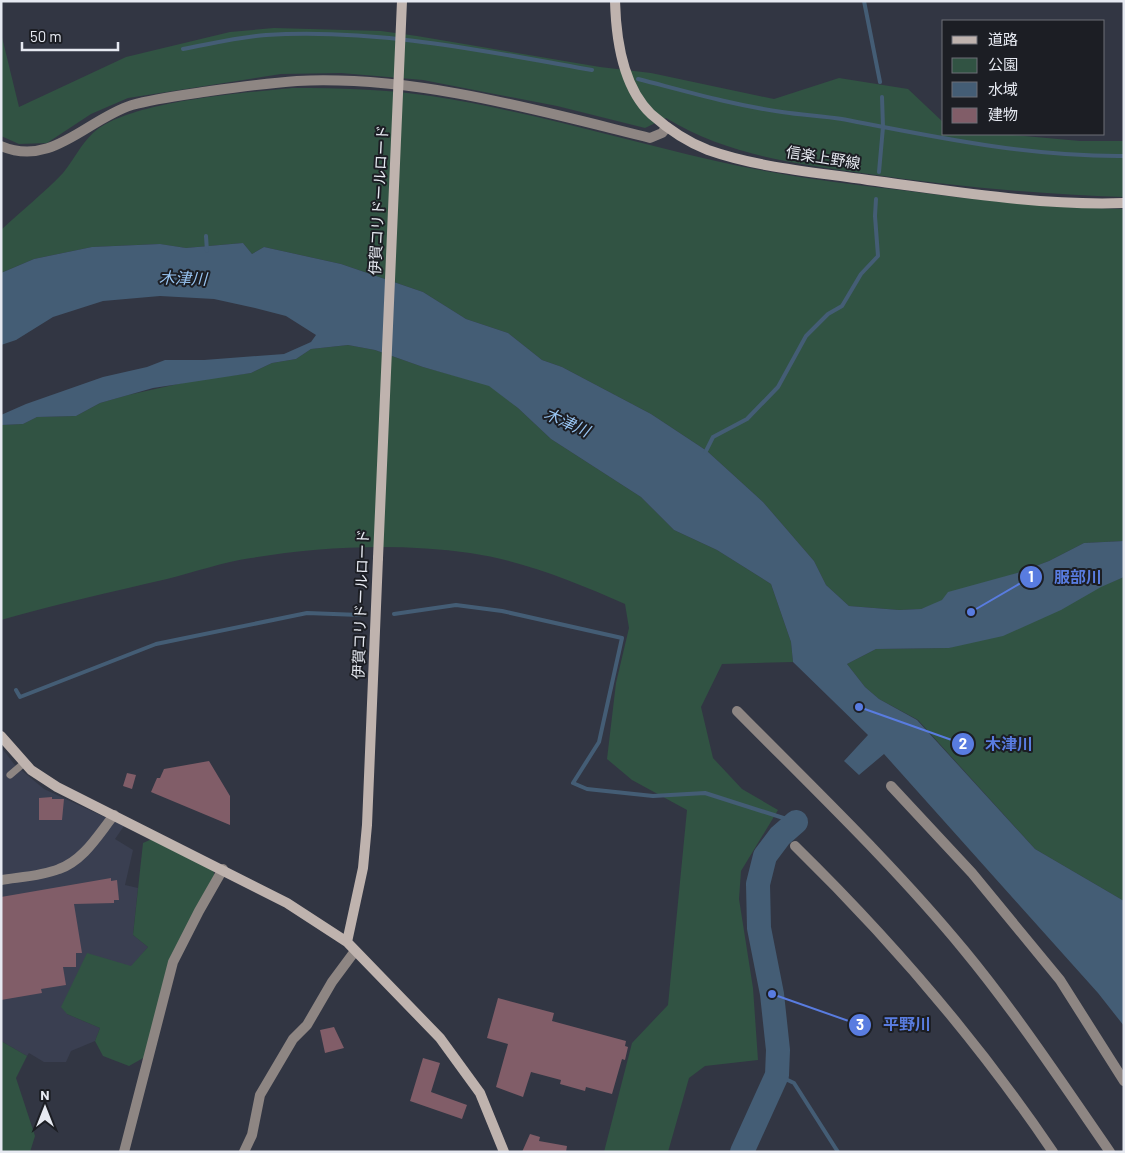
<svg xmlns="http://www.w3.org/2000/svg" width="1125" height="1153" viewBox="0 0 1125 1153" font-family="Barlow,'Noto Sans JP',sans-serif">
	<rect width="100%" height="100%" fill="#323643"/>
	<path fill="#3a3f51" d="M1,747L14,764L44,789L124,826L115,839L133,850L125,885L138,888L133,935L148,947L132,966L67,1014L100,1028L95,1041L71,1051L66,1062H44L29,1053L27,1056L1,1041Z"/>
	<path fill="#315343" d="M274,28L381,31L417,36L600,67L651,73L774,99L839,78L908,89L944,123V134H1001L1080,141H1124V197C1036,194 949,186 862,173C792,163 727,155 666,118L645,128L557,106L423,80L341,73L281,74L128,98L91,114L47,143L19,144L1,136V33L19,107L126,57L230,32Z
		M292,88C339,88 385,89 431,96C528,111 621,139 716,161C777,175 838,183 900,190C975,200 1049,208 1124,209V541L1084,543L1049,561L921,609L899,610L849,606L826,585L814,561L763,502L707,451L651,414L562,367L542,360L508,333L466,319L423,292L341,264L264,247L252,254L243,243L186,248L159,244L92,247L34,259L1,273V230C21,211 44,193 63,173C73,161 81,144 93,133C128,101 243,93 292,88Z
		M348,345L375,350L423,367L489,385L518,408L551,439L641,497L674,530L717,550L771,584L791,642L793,662L722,664L701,707L713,758L742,789L778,810L741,871L739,899L753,988L758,1060L705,1066L689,1078L668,1152H604L632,1043L668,1005L687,810L632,780L607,759L616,683L629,628L625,604C575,582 524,561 470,553C399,543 322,546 251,558C223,562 195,572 167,579C111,592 56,604 1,620V425L23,424L37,417L76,416L100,403L128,395L196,380L251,373L272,363L296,359L311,349Z
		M1124,577V901L1035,849L918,720L879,699L865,687L847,664L876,649L949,648Z
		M152,839L213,869L215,878L196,909L145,1057L129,1066L103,1056L95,1041L100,1028L67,1014L61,1007L87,953L131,966L148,947L133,935L143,843Z
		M1,1041L27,1056L16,1078L35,1136L30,1152H1Z"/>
	<path fill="#445d75" d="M243,243L252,254L264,247L341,264L423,292L466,319L508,333L542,360L562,367L651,414L707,451L763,502L814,561L826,585L849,606L899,610L921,609L942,600L948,592L1017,573L1049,561L1084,543L1124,541V577L1101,587L1061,610L1003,636L949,648L876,649L847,664L865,687L879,699L917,720L1035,849L1124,901V1026L1098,993L884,754L859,775L844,761L868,735L793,662L791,642L771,584L717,550L674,530L641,497L551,439L518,408L489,386L423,367L375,350L348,345L311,349L296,359L272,363L251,373L153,388L100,403L76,416L37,417L23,424L1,425V415L26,404L103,377L147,367L165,360H204L284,354L311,342L316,335L286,316L255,308L214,299L160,296L103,301L53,317L16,340L1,345V273L34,259L92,247L160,244L186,248Z"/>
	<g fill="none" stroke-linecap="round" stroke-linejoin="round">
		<path stroke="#445d75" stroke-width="4" d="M864,1L880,82
			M183,49C210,44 238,37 266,35C374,28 485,51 592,70
			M638,79C685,91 733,105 782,112C802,115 822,116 842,119C935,137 1029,157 1124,156
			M879,172L883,127L882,97
			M206,236L207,251
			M705,453L713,437L747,419L778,387L806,336L828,314L842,306L861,274L878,256L875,216L876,199
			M394,614L456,605L502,611L622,638L599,742L573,783L587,789L653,796L705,793L796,822
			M16,690L20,697L156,644L307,613L360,615
			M777,1075L794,1083L838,1152"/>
		<path stroke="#445d75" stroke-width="24" d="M742,1152L777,1075L778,1050L772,994L759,928L758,884L765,856L780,836L796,822"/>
	</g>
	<path fill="#815d68" d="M209,761L230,796V825L151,792L157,778H160L164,769Z
		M127,773L136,775L132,789L123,786Z
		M52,797V799H64L62,820H39V798Z
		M111,878V881L117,880L119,900H114V903L74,904L82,953H76V967H63L66,985L41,989L42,993L1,1000V897Z
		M498,998L554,1013L552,1021L626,1041L625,1046L628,1047L625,1060L622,1059L612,1094L586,1087L585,1091L560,1084L561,1080L531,1072L523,1097L496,1087L508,1044L487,1038Z
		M334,1027L344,1048L325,1053L320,1030Z
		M423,1058L440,1063L431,1092L467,1105L462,1119L410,1101Z
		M530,1134L540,1137L539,1141L567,1146L566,1152H522Z"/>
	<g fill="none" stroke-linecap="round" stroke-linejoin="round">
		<path stroke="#8e8683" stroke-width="7" d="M10,775L24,763"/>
		<path stroke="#8e8683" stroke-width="10" d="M1,146C52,168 87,119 132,105C157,98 184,95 210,91C239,87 268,83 297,81C414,75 537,110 650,138L662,133L667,127
			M737,711C814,789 894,865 964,950C1016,1013 1063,1084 1110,1152
			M891,786L972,873L1060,980L1124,1081
			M795,846C890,939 978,1041 1053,1152
			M1,880C20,877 42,876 59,869C84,860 98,835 114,815
			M124,1152L173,962L199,911L223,869
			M244,1152L252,1135L260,1095L293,1039L307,1025L332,982L355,951"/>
		<path stroke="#bfb3ae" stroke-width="10" d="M615,1C616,39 622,86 651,114C668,129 687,142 708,150C759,168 815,172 868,180C952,191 1039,206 1124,203
			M1,736L31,770L57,787L287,903L347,942L440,1038L480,1093L504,1152
			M347,942L363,868L367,825L378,558"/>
		<path stroke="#bfb3ae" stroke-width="10" d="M378,558L402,1"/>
	</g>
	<g text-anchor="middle" stroke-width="4" stroke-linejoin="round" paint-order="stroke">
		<g font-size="15" fill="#e6e9f1" stroke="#1c1e24">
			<text transform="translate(823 158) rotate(9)" y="5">信楽上野線</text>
			<text transform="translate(379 200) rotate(-87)" y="5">伊賀コリドールロード</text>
			<text transform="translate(361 604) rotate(-88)" y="5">伊賀コリドールロード</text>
		</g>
		<g font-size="16" font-style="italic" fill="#98c4f1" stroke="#1c1e24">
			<text transform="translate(183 278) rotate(2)" y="6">木津川</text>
			<text transform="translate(567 422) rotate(24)" y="6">木津川</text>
		</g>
	</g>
	<path fill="none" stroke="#597ce0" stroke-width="2" d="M971 612L1031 577M859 707L963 744M772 994L860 1025"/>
	<g fill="#597ce0" stroke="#1c1e24" stroke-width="2">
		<circle cx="971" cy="612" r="5"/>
		<circle cx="859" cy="707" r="5"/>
		<circle cx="772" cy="994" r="5"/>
		<circle cx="1031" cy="577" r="12"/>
		<circle cx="963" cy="744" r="12"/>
		<circle cx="860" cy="1025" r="12"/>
	</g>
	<g font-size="15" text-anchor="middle" font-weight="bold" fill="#fff">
		<text x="1031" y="582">1</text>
		<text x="963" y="749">2</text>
		<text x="860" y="1030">3</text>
	</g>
	<g font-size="16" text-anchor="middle" font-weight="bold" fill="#597ce0" stroke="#1c1e24" stroke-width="4" stroke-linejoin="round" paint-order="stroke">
		<text x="1078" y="583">服部川</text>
		<text x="1009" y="750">木津川</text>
		<text x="907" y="1030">平野川</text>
	</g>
	<rect width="1125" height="1153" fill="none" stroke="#e6e9f1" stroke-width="5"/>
	<rect x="942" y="20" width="162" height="115" fill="#1c1e24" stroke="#6d6f76"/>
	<rect x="952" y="36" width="25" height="8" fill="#bfb3ae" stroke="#6d6f76"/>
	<text x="988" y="45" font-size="15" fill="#e6e9f1">道路</text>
	<rect x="952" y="58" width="25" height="15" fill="#315343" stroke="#6d6f76"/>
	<text x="988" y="70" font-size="15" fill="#e6e9f1">公園</text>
	<rect x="952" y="82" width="25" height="15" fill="#445d75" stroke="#6d6f76"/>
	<text x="988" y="95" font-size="15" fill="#e6e9f1">水域</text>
	<rect x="952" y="108" width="25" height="15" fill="#815d68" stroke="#6d6f76"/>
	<text x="988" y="120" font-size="15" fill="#e6e9f1">建物</text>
	<g transform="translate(45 1108)" stroke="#1c1e24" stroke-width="4" paint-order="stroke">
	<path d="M0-4L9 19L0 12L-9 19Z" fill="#e6e9f1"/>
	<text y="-8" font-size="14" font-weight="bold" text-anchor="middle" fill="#e6e9f1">N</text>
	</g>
	<path d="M22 42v8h96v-8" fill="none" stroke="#e6e9f1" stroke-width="2.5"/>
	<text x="30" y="42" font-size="15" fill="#e6e9f1" stroke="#1c1e24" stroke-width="4" paint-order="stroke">50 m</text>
</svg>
